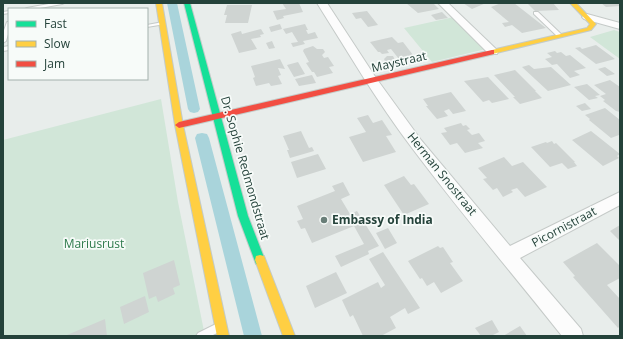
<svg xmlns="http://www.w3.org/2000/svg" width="623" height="339" viewBox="0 0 623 339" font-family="'Open Sans',sans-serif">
	<rect width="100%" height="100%" fill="#e8edeb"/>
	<path fill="#d1e6d8" d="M454,17L486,49L432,62L404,28Z
		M614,30L620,32V59L590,37Z
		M161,99L178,202L205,336H3V140Z"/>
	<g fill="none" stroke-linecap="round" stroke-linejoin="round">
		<path fill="#a9d4db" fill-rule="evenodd" d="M167,3H177L200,109L198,112L194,113L190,112L188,109Z
			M202,133L207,134L209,138L262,336H244L195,138L197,134Z"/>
	</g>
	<path fill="#cfd4d2" d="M282,3H299L303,12L283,16L284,18L277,20L273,11L286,9Z
		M406,3H433L439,9L418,13Z
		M463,3H486L472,9Z
		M501,3H514L546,28L522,33L512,25L505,27L502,23L509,22L491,7Z
		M527,3H553L559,10L535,11Z
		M601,3H620V6L606,7Z
		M227,5H252L248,23H225L227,15H224Z
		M367,11L378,25L368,27L361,18L356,19L352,13Z
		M442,12L448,18L436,20L431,15Z
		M280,24L282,29L271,32L269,27Z
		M305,24L308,30H306L308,34L315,32L318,38L303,41L305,44L293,47L291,43L298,42L292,32L286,34L283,29Z
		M261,29L264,34L260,35L261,37L251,39L257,49L239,53L231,34L241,31L242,34Z
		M392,37L398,43L403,42L413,55L399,59L391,49L387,50L389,53L382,54L380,52H378L370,42Z
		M272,41L275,48L269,49L266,43Z
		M596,45L615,59L596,64L575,48L580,47L582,49Z
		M313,46L317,49H323L325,52L322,55L324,58L328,57L334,66L329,67L333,73L317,77L314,72H312L306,63L309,62L303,51L304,49Z
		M555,51L557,53L561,52L566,56L570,55L586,68L574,71L580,75L570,78L557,64L552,65L545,59L552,57L547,53Z
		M387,56H393L395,60L392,63H386L384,59Z
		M280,59L285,69L278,68L281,75L278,76L282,84L271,86L269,83L256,86L253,78L255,77L251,66Z
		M298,62L305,74L294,77L287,65Z
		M529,65L534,69L551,67L571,85L548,91L522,67Z
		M605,67L615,74L607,76L598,69Z
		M515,70L536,91H535L542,98L520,104L513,97H515L494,75Z
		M312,75L316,83L299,86L295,79Z
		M488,77L509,99L492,103L489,100L483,102L464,81Z
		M610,80L620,87V112L616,111L603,101L605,100L600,96L606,94L594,85Z
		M587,84L600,95L595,96L598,98L589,100L574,87Z
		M451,92L466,111L453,114L449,109L444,111L448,116L437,119L426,106H428L423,99Z
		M585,103L591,109L582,111L576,106Z
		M605,108L620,120V136L619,135L611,138L589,120L590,119L585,115Z
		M368,115L373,123L382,120L392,135L386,136L396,152L363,162L349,137L366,132L357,118Z
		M461,123L463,126L466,125L470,129L467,130L472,135L479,133L485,141L478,143L483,148L465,153L457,143L450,145L441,133L447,132L444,128Z
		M301,131L309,148L312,147L314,151L290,158L287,150H289L283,136Z
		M591,131L620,154L617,156L619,158L603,166L572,140Z
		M552,141L554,144L556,143L575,162H574L577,166L568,169L562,163L550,167L531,147L546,142L547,143Z
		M318,154L326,169L297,178L291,162Z
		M504,157L512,166L523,162L547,187L525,197L517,188L511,190L513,192L503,197L497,188L493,190L483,179L487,178L478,168Z
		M404,176L411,185L414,184L429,204L404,215L384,185Z
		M343,182L350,195L341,199L350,214L357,211L379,246L368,251L369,254L341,267L335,256L364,244L354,226L312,243L305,228L301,229L297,221L303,219L297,206L335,191L332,186Z
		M620,225V241L610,231Z
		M388,228L397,243L385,249L376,233Z
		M597,243L620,266V278L607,285L620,299V326L618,328L573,277L575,276L563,262Z
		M438,246L440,248L443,247L453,262L450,263L463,281L441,293L434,282L427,286L422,278L420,279L408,261Z
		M383,252L420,308L408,314L405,308L390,317L396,328L381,336H363L353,315L350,317L342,300L378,282L381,288L385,285L369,259Z
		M174,260L180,285L173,288L175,294L158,302L156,296L149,299L143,273Z
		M336,272L347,293L315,308L306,286Z
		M145,296L149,312L124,324L120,307Z
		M105,319L107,336H67V335Z
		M492,320L499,332L491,336H481L475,328Z
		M520,326L527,336H503Z"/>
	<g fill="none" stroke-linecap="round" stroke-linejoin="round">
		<g stroke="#c5cac8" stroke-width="2">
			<path id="lane" d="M54,3H64L62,4L35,9H25L27,8Z
				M9,11V13L3,14V12Z
				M534,12H538L562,35V37H558L534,14Z
				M7,22H9V31L6,41L3,43V33Z
				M163,22L165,23V24L147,27V25Z
				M9,46V50L3,51V47Z
				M218,323L221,325L223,328L221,331L211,336H196L198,333Z"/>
		</g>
		<g stroke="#c5cac8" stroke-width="2">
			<path id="street" d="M317,3H327L376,78L421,140L510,246L620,192V205L520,258L581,329L583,336H562C512,273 460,212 412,148C377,102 348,52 317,3Z
				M438,3H448L497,50L498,52L497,54H489Z
				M587,14L620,23V29L584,19L582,17Z"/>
		</g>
		<g stroke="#c3cbc8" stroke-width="2">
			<path id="fast" d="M184,3H190L248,216L265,260L264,264L260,265L256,264L238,216Z"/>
		</g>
		<g stroke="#c3cbc8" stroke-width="2">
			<path id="slow" d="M156,3H162L183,125L229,336H217L175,125Z
				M570,3H576L595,23L596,24L591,30L492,54L489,52L492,50L587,28L590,24Z
				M260,255L264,256L295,336H283L255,260L256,256Z"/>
		</g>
		<g stroke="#c3cbc8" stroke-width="2">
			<path id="jam" d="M492,50H494V54L179,128L175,125L179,122Z"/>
		</g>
		<use href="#lane" fill="#fcfcfc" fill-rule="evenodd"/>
		<use href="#street" fill="#fcfcfc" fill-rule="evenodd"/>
		<use href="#fast" fill="#16e098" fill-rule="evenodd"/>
		<use href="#slow" fill="#ffcf43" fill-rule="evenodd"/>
		<use href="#jam" fill="#f24e42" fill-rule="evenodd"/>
	</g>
	<circle fill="#697e78" stroke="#f7fbf9" stroke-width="1.5" cx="324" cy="220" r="4"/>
	<g text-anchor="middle" stroke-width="3.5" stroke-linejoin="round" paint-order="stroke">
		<g font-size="12" fill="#24423a" stroke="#f7fbf9">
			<text transform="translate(399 62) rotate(-13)" y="4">Maystraat</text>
			<text transform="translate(245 168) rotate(74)" y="4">Dr. Sophie Redmondstraat</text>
			<text transform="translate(442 174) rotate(51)" y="4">Herman Snostraat</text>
			<text transform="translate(564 227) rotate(-28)" y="4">Picornistraat</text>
		</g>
		<g font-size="12" font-weight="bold" fill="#24423a" stroke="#f7fbf9" text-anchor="start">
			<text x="332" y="224">Embassy of India</text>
		</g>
		<g font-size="12" fill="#2d7a4b" stroke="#f7fbf9">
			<text x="94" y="248">Mariusrust</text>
		</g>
	</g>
	<rect width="623" height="339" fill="none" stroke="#24423a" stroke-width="8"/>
	<rect x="8" y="8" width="140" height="72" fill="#f7fbf9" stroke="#a3b1ad"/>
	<rect x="16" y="21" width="20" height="6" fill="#16e098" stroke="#a3b1ad"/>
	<text x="44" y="28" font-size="12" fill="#24423a">Fast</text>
	<rect x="16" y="41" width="20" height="6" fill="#ffcf43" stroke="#a3b1ad"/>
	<text x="44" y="48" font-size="12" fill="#24423a">Slow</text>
	<rect x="16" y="61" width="20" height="6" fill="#f24e42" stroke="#a3b1ad"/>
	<text x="44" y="68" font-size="12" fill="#24423a">Jam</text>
</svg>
